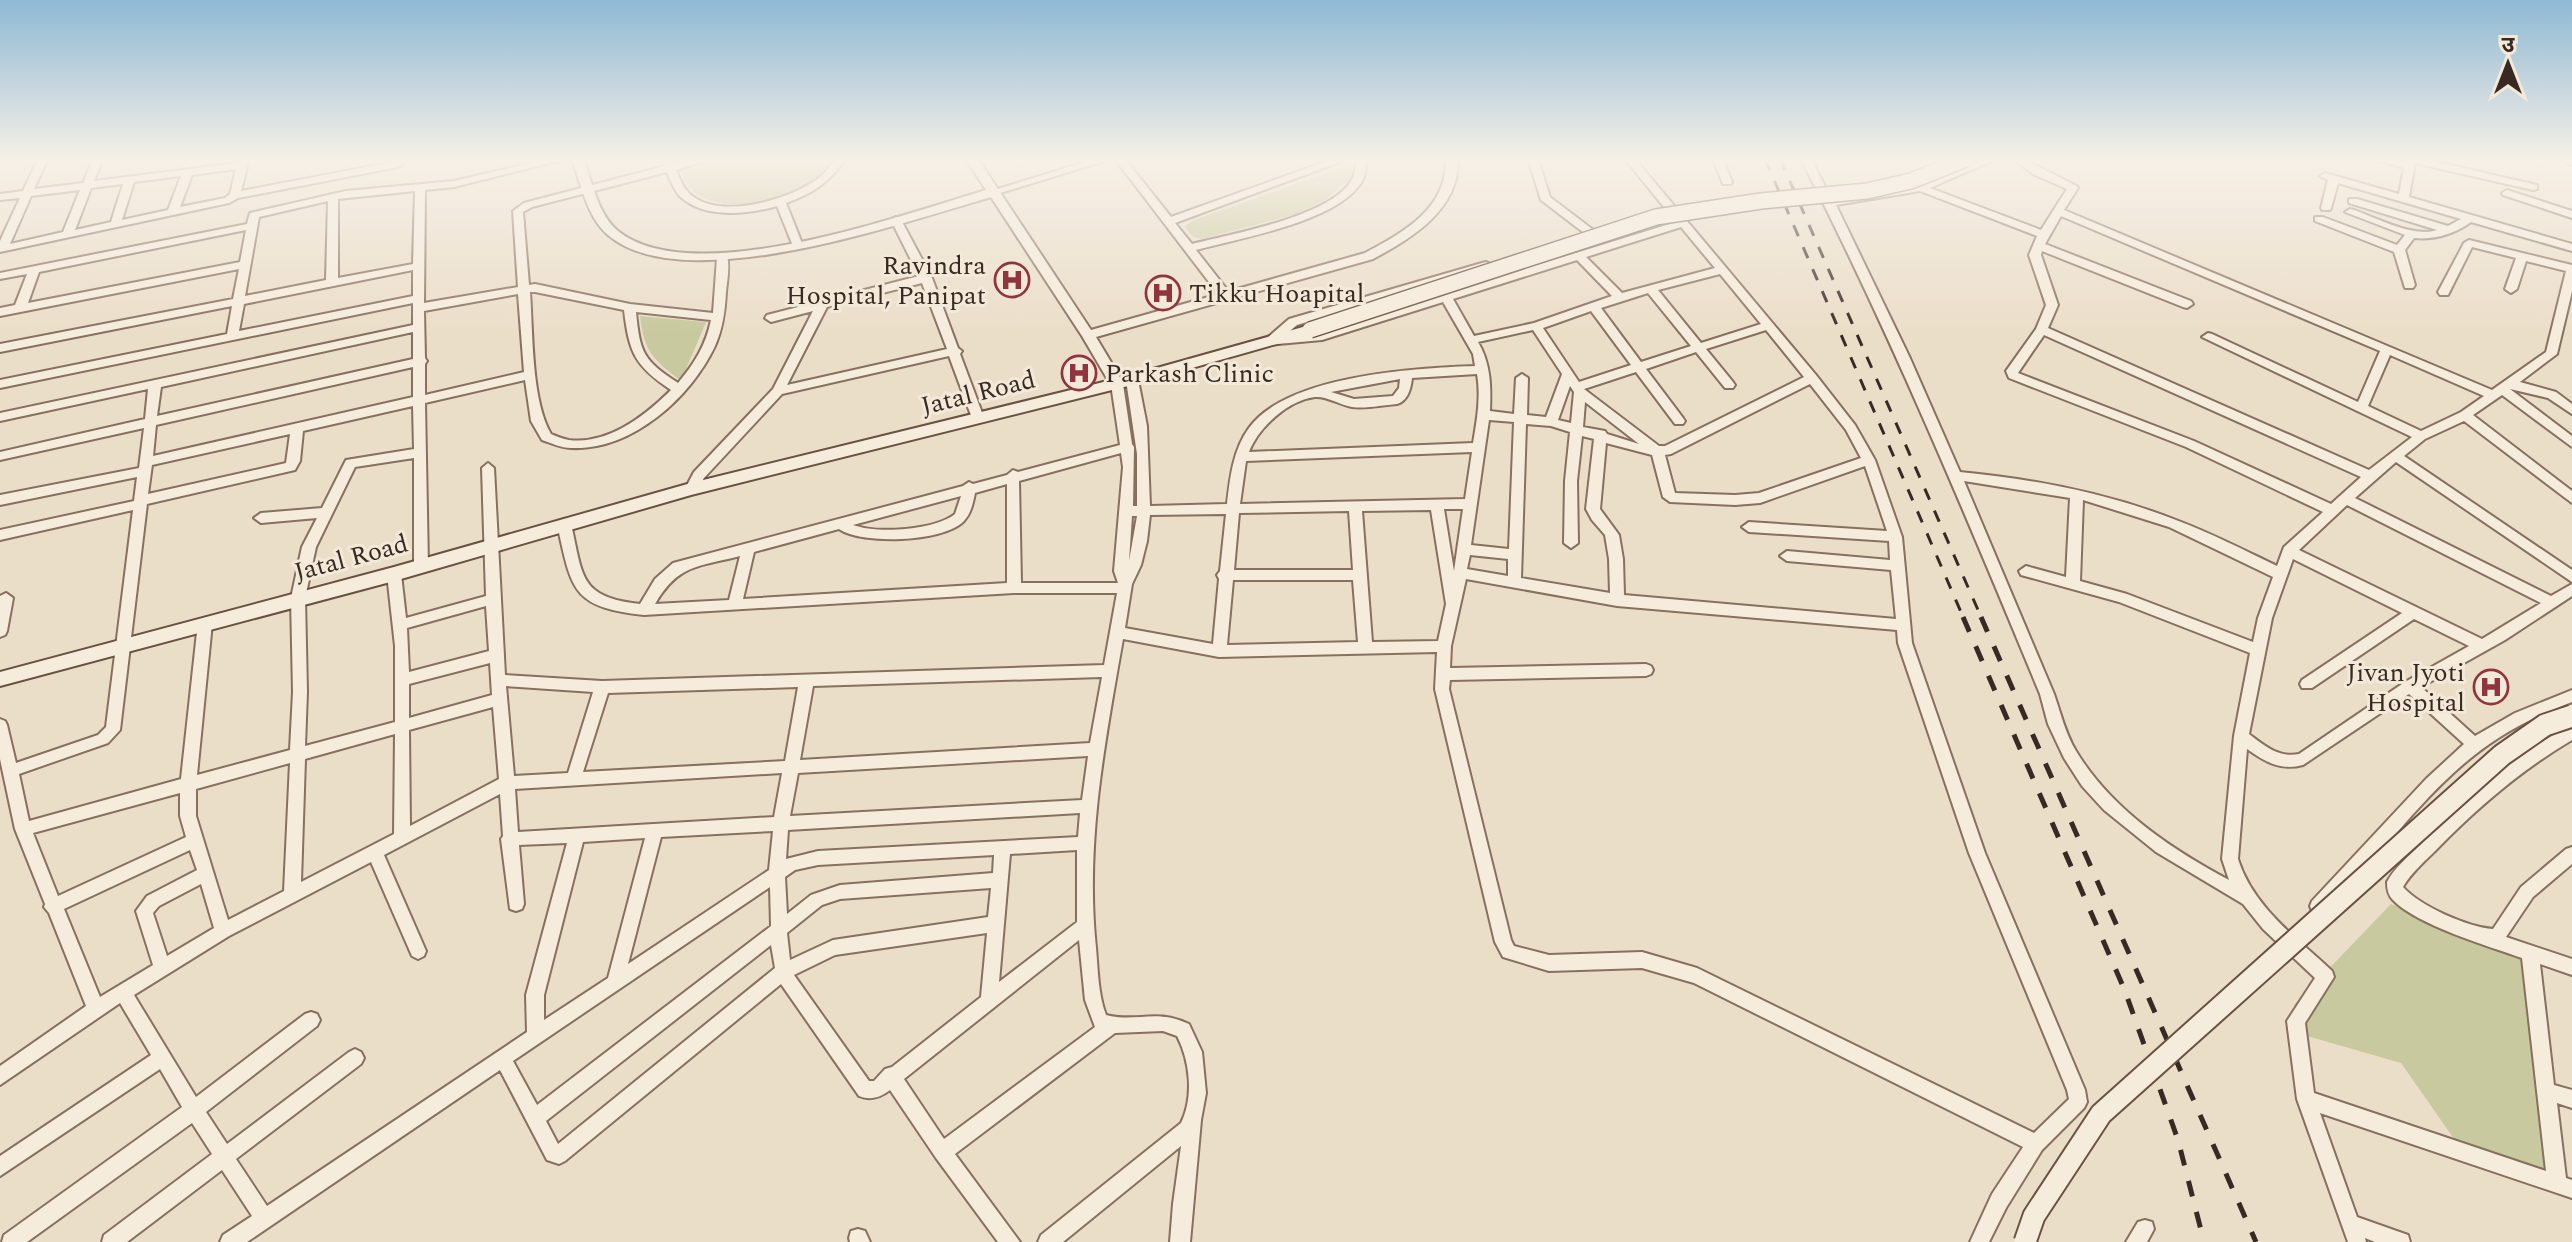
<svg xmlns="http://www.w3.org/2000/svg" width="2572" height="1242" viewBox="0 0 2572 1242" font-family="Spectral,'Noto Sans Devanagari',serif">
	<rect width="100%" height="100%" fill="#ebdec9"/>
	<path fill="#c8c99e" d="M723,159H831C814,197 726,220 693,191C688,186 684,177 680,170Z
		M1349,165L1354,175L1325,200L1296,214L1202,239L1193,237L1185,227L1191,221Z
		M640,316L706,322L681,381C653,359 644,352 640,316Z
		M2391,904L2525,960L2545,1176L2459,1146L2401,1063L2300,1034L2294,1005Z"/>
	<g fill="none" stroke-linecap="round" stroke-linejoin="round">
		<g stroke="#86705f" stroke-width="4">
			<path id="minor" d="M38,159H48L34,189L83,183L93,159H103L94,181L238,163L239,159H249L241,191L398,161L403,164L398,167L238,198L229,203L0,252V241L20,198L0,200V194L23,191ZM236,169L230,194L225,198L180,207L192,175ZM181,176L168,210L122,220L134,182ZM123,184L111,222L75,230L91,188ZM80,190L63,232L10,244L31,196Z
				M548,159H566L454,187L425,190L424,303L518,287L513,211L524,203L665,166L662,159H672L674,164L693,159H710L676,170C679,177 682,186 688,192C714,220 780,202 808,185C820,179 828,170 835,159H845C830,182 812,194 786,203L803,246L798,249L793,246L777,206C749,214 708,219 683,199C675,193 671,182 667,172L532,207L523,212L529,285L535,284L630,304L713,313L717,258L719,256H727C730,267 727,281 726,292C725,311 723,328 715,346C691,397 632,451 571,448C561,448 551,443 542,440L531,421L525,380L425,403L428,566L426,570H416L414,566V458L355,467L316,547L305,598L307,692L305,746L395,722V646L387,574L389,570H399L401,574L406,618L486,596L482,468L488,463L494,468L505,675L602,681L1104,665L1117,593H1014L644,615C571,607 572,590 557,524L564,519L571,524C583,577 579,597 640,604L655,579L673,563L963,486L969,482L973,484L1007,475L1013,470L1018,472L1120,445L1111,384L1117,380L1123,384L1132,444L1134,447L1133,506H1137V454L1126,380L1132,376L1138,380L1147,426L1150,506L1227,504C1230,478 1233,450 1249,428C1287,375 1416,368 1475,366L1473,354L1443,302L1322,340L1266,345V339L1289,319L1482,263L1486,262L1492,265L1490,267L1297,325L1283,337L1321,332L1676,222L1625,159H1635L1816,375L1855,425L1875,460L1902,537L1912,643L1985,853L2085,1090L2087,1102L2084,1108L2042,1150L2006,1208L1989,1242H1970L1992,1194L2023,1147L1694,983L1642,968L1549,971L1503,957L1495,942L1435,689L1437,652L1219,657L1123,639C1105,741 1085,843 1096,948C1098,970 1098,994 1106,1015C1137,1023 1155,1008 1189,1024L1202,1052L1206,1093L1201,1120L1190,1242H1170L1173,1204L1181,1146L1063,1242H1038L1041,1235L1181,1123C1194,1097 1190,1061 1177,1036L1163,1031L1115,1033L955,1154L1020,1242H998L936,1158L890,1090C881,1097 871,1101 859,1096L781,984L565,1161L559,1164L547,1160L500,1070L247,1242H220L223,1235L252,1216L222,1170L127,1242H102L104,1235L212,1154L192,1123L27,1242H2L4,1235L182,1107L160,1069L0,1176V1156L151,1055L120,1003L0,1085V1066L86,1006L49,913L44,907L45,904L15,829L0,759V719L5,721L7,725L16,763L98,735L106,727L133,510L0,540V530L134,501L137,477L0,505V495L139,468L144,428L0,460V452L145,419L148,389L0,421V413L413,325V303L0,388V380L227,334L232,306L0,352V344L233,299L239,269L0,316V308L15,305L27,274L0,279V273L247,224L250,213L346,191L454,181ZM415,191L413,264L338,278V199ZM328,201L326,280L245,296L259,217ZM1681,227L1715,268L1622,293L1586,257ZM246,230L240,262L28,303L39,272ZM1577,260L1612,296L1534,323L1474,336L1453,299ZM413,270V296L239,331L244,304ZM1720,274L1761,324L1701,343L1658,290ZM530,292H535L624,310C629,353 635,366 671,390C646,415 608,445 569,440C563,439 556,436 551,434C531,400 533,332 530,292ZM1648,293L1691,346L1641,362L1601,308ZM518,294L524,372L425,395V364L427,361L425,358L424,311ZM1591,311L1631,365L1579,382L1543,328ZM636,312L711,320C706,345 694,364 678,383C643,360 640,353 636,312ZM1533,330L1562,374L1546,417L1527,415L1528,378L1522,374L1516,378L1514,414L1490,411C1491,387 1491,364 1478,342ZM1766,330L1804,377L1665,446H1659L1584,389L1636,372L1675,424H1683L1685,421L1683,418L1646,369L1696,352L1725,388H1733L1735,385L1733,382L1706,349ZM413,332V359L157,416L161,387ZM413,367V397L153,456L156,425ZM1477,374C1481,397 1477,420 1473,443L1249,452C1258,428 1288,400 1315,397C1327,396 1340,405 1352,407C1366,409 1383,405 1397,404C1408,401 1411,388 1412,378ZM1400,379L1399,388L1393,396L1354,399L1331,392ZM1810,384L1846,430L1861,458L1759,493L1735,495L1675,493L1665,455L1671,454ZM1570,386L1574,392L1571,423L1558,420ZM1585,402L1639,444L1607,434L1605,431L1583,427ZM413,406L414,449L346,460L322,508L261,513L254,518L261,523L317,518L302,547L291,598L293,692L290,750L197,775L212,623L210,619H200L198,623L181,779L29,821L19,774L108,743L120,730L147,504L295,470L300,461L303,431ZM1489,420L1514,422L1509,549L1471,545ZM1526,424L1551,426L1570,432L1565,481L1564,543L1571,548L1578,543L1577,481L1582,436L1594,439L1586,509L1592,520L1605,535L1609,559L1610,593L1521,578ZM290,434L286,463L148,494L152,465ZM1606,443L1652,455L1663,497L1670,502L1735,505L1760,503L1865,466L1887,531L1749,522L1742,527L1749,532L1889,541L1890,560L1787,551L1780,556L1787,561L1891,570L1896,619L1624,595L1623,559L1619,535L1600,509ZM1472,452L1465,499L1240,504L1246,461ZM1121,453L1123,467L1114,571L1118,583H1021L1019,481ZM1007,484V583L743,599L754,552L839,529C862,545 942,542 963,522C971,514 973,503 975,493ZM961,496L955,514C935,530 877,534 853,525ZM1444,509H1463L1454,571ZM1431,510L1446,604L1438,641L1372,642L1362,511ZM1349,511L1353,570H1234L1239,513ZM1226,514L1220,571L1217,575L1219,579L1213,644L1125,628L1132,584L1141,565L1147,541L1150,515ZM1132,516H1137L1129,561ZM1470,555L1508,559V576L1467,569ZM740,556L729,600L655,604C678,564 698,567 740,556ZM1466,579L1617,606L1897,630L1898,643L1969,853L2067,1090L2069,1099L2034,1133L1697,968L1642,952L1549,955L1514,946L1511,940L1449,689L1450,680L1646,676L1651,674L1653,670L1651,666L1646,664L1450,668L1451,646ZM1233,580H1353L1358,642L1227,645ZM486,606L489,651L409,672L407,628ZM490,663L492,695L409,718V684ZM1102,677L1090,743L800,760L813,686ZM506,686L593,692L568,773L514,776ZM798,687L785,761L583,772L608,693ZM493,707L499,779L410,826L409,730ZM395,734L394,834L301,882L305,759ZM1088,756L1082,800L790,816L798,773ZM290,763L284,891L228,920L196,816V789ZM782,773L774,817L518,832L515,789ZM180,793V816L186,837L58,896L33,833ZM500,794L503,836L501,839L510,909L516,911L522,909L524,904L519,845L567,843L526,995L527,1032L267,1206L236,1159L361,1064L364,1058L361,1052L355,1049L349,1052L227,1144L206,1112L317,1026L320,1020L317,1014L311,1012L305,1014L196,1097L134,995L229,936L371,862L412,956L418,959L424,956L426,951L384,855ZM1080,813L1078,837L818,851L786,859L788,830ZM773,831L769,870L628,964L661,837ZM645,838L608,978L544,1020V995L583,842ZM190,850L197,870L147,896L136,911L153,965L100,997L64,909ZM1077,850V922L999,982L1010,854ZM994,855L993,873L840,885L811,895L787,914L785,877L795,870L818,865ZM201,884L214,928L167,956L153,913L159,906ZM770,887L771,926L537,1105L513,1061ZM991,888L988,917L833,940L790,960L787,933L822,905L840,899ZM987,933L981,997L892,1067L885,1069L874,1081H869L794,975L835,955ZM1079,940L1085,1000L1095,1027L944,1139L904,1079ZM771,945L775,968L558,1144L546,1121Z
				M1095,159H1111L997,194L993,195L988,192Z
				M1115,159H1125L1171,217L1333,159H1348L1175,223L1192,244C1232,234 1326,217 1350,183C1355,176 1356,167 1356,159H1366C1366,170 1365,180 1357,188C1328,223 1240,238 1196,250L1232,296L1226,300L1222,299Z
				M1528,159H1538L1550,197L1596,232V236H1588L1541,200Z
				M1713,159H1723L1732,182L1731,184H1723Z
				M1801,159H1811L1832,200L1919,185L1982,159H1996L1930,188L2041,230L2067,189L2033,174L2013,159C2028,159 2060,178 2077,186L2078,188L2064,210L2492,390L2546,352L2566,271L2526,261L2517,289L2511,293L2505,289L2516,258L2472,247L2448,295H2440L2438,292L2464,243L2469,240L2572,265V291L2557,354L2520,382L2556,392L2572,404V414L2548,398L2510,389L2572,436V447L2502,395L2473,415L2572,491V503L2464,421L2425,439L2404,456L2572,570V582L2396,462L2355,498L2551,596L2572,584V596L2505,640L2421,687L2475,736L2515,713L2572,690V702C2502,729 2466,756 2416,811C2397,831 2339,905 2318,913L2312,911L2310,906L2312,901L2426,779L2464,744L2409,694L2303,765C2281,771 2265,762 2247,749L2238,859C2253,907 2297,938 2332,971L2334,977L2305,1023L2314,1093L2546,1171L2522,958C2488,946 2417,925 2393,900C2388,895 2387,889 2387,882C2394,868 2409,856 2420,845C2460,805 2519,746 2572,727V740C2521,770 2477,808 2436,850C2425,861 2411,873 2403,887C2420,906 2467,927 2493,929L2521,887L2566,849L2572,847V864L2533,897L2506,937L2572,959V975L2540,964L2554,1085L2572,1090V1108L2557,1103L2566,1178L2572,1180V1198L2320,1113L2357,1217L2408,1235L2410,1242H2375L2365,1238L2366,1242H2348L2297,1099L2287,1021L2315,978L2263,929L2243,904L2156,852L2104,810L2082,786L2064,758L2048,724L2040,694C1965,513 1890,333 1801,159ZM1920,191L2037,236L2029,255L2046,305L2036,329L2006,371L2009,378L2186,447L2323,512L2284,547L2277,566C2244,550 2211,533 2176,520C2107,493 2034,479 1960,472L1909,356L1836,205ZM2061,216L2380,351L2358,402L2212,334L2208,333L2202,337L2412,437L2369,470L2048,328L2058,305L2041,255L2042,251L2183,307L2187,308L2193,304L2191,301L2045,244ZM2044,335L2361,477L2331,504L2194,441L2018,373ZM2390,355L2484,396L2461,412L2421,431L2368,406ZM1964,481L2070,498L2066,577L2026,566L2019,571L2021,575L2119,602L2250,653L2234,736L2222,859L2229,880C2171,849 2111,809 2076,751C2065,733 2061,714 2054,694ZM2083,500L2169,527L2273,577L2258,618L2253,642L2127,594L2080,581ZM2347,505L2541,603L2482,639L2299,550ZM2293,559L2402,613L2302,680L2300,684L2302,688H2312L2414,619L2469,646L2405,682L2299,754C2278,758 2265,746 2249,734L2272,618Z
				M2372,159L2405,162L2406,159H2424L2537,185V189L2533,190L2415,163L2409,197L2572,244V251L2471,222C2454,234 2435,240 2414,238L2405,250L2415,285L2413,288H2405L2394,252L2315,221V217H2323L2397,245L2405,235L2345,212L2350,209L2354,210C2376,218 2415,238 2437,230L2349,203V199H2357L2448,226L2461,219L2338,183L2331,208L2330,210H2322L2321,208L2328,180L2320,176L2325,173L2399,194L2404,168Z
				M2559,159H2572V165Z
				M2507,190L2572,211V218L2503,195L2502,193Z
				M896,217L901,220L932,278L958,348L962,351L960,354L984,418L982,421H974L972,418L949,356L782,394L704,478L696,492H686L685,489L694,472L773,389L813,311L771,322L765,318L767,315L919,276L891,220ZM922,283L947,349L787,385L827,307Z
				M6,593L13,598L7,631L5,635L0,637V596Z
				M2145,1220L2152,1222L2154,1229L2147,1242H2126L2138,1222Z
				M858,1229L865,1231L870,1242H850L849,1238L851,1231Z"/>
		</g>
		<g stroke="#86705f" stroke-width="4">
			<path id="tertiary" d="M572,159H584C592,182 598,215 618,231C693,291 902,215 986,190L966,159H978L1091,330L1365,253C1404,232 1447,209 1446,159H1458C1459,210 1413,237 1373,259L1096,337L1124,384L1117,389L1112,387L1082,336L991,197C904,222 684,300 608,235C587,217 581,184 572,159Z"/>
		</g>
		<g stroke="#685242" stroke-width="4">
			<path id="secondary" d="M1310,325L1317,330L1315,333L1132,385L691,495L394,581L0,686V672L394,567L691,483L1132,375Z"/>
		</g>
		<use href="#minor" fill="#f6ecdc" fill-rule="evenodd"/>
		<use href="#tertiary" fill="#f6ecdc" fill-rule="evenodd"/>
		<use href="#secondary" fill="#f6ecdc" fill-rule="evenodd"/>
		<path stroke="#382a22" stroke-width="3" stroke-dasharray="12 12" stroke-linecap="butt" d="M1765,159L1964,619
			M1780,159L1982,619"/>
		<path stroke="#382a22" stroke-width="5" stroke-dasharray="16 16" stroke-linecap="butt" d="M1963,617L2125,991L2178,1140L2204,1242
			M1981,617L2256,1242"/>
		<g stroke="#685242" stroke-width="18" stroke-linecap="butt">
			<path id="secondary-bridge-far1" d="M1310,330L1656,217L1761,201L1867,191L1911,181L1966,159"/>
		</g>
		<g stroke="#685242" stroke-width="25" stroke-linecap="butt">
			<path id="secondary-bridge" d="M2025,1242L2034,1216L2101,1114L2502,755L2545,725L2572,716"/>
		</g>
		<use href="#secondary-bridge-far1" stroke="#f6ecdc" stroke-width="15"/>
		<use href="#secondary-bridge" stroke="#f6ecdc" stroke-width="21"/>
	</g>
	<linearGradient id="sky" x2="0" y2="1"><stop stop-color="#8fb9d4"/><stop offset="0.48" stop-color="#f6f0e7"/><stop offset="1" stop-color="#f6f0e7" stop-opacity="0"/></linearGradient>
	<rect width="2572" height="333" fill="url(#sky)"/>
	<defs>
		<g id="hospital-ring" transform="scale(1.8)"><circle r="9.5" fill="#f3e9d8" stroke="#90353e" stroke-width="1.5"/><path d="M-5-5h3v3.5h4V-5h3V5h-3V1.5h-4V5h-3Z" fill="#90353e"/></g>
	</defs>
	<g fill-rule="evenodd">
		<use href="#hospital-ring" x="1012" y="280"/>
		<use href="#hospital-ring" x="1163" y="293"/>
		<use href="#hospital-ring" x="1079" y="373"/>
		<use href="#hospital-ring" x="2491" y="687"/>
	</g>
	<g text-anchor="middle" stroke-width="6" stroke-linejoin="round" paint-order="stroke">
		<g font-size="26" fill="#382a22" stroke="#f3e9d8" text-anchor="end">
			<text x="986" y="274">Ravindra<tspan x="986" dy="30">Hospital, Panipat</tspan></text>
			<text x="1189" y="302" text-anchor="start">Tikku Hoapital</text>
			<text x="1105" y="382" text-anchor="start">Parkash Clinic</text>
			<text x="2465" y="681">Jivan Jyoti<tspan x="2465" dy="30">Hospital</tspan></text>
		</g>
		<g font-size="26" fill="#382a22" stroke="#f3e9d8">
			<text transform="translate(978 392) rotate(-14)" y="9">Jatal Road</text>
			<text transform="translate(351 557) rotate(-15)" y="9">Jatal Road</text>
		</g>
	</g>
	<g transform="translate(2508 64)" stroke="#f3e9d8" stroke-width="6" paint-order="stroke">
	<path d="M0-6L14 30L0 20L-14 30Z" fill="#382a22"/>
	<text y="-12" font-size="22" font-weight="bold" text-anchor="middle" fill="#382a22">उ</text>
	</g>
</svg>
